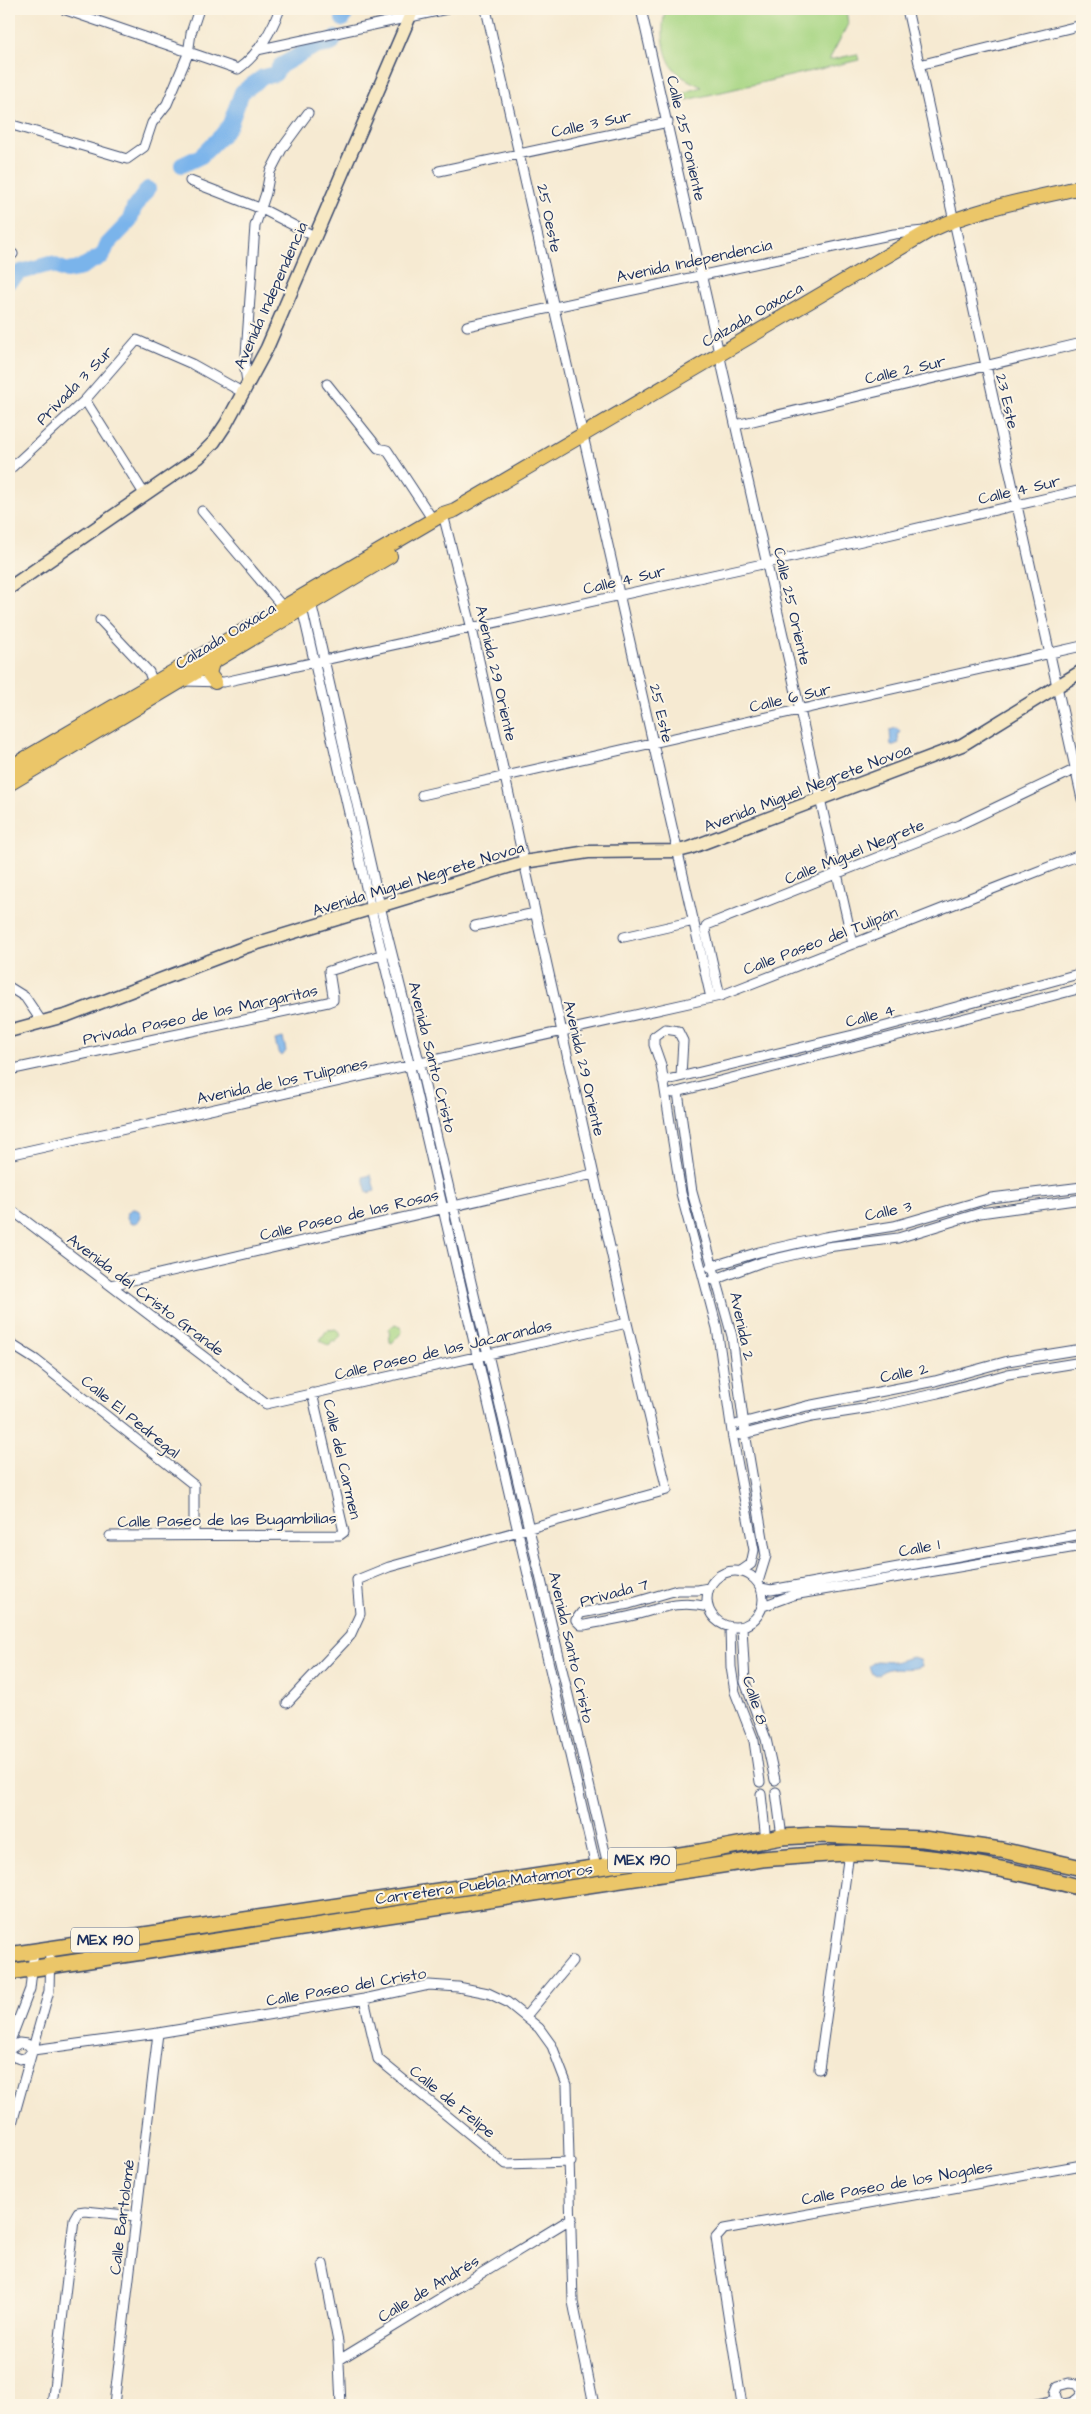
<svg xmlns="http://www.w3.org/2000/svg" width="1091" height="2414" viewBox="0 0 1091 2414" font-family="'Architects Daughter',sans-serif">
	<rect width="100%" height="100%" fill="#fcf5e5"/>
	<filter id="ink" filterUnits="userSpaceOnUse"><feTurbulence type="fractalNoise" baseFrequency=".02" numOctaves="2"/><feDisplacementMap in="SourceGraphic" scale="10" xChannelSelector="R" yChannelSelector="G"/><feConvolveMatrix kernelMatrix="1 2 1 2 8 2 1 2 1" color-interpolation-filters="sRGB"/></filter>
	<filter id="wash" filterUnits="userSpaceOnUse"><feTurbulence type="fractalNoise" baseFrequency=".0096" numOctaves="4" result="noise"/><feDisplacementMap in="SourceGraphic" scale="20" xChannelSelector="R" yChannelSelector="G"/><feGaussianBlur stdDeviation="1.12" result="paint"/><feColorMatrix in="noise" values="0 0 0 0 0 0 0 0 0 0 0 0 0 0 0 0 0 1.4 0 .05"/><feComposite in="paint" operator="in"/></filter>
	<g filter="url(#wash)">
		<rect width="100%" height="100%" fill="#f6ead2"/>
		<path fill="#a8d684" stroke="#628271" d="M666,9H846L848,24L829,60L857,54L859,60L687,100L685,92L702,87C694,83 684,79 678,73C662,59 660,27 666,9Z
			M395,1324L401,1326L402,1332L392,1343L390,1342L389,1329Z
			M337,1329L341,1335L335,1343L333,1341L329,1346L320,1340L327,1330Z"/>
		<path fill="#7ab4eb" stroke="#4a72a4" d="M896,728L900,731L898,735L899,743L891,746L890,730Z
			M283,1038L286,1051L282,1056L278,1052L275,1040Z
			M371,1175L375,1191L367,1193L363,1177Z
			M127 1216a7 7 0 1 1 14 0a7 7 0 1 1-14 0Z
			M912,1657L920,1659L922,1666C902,1673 896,1662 876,1675L871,1673L869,1666L876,1661L894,1662Z"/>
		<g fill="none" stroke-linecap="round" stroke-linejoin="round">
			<path stroke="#7ab4eb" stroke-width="16" d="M343,19L347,9
				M182,165L201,156L222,135L230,124L242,92L263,77L275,74L280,66L299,55L314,47L331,44L335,38
				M9,281L21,272L50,264L67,271L78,269L103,255L107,245L129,222L134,208L148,189"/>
		</g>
	</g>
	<g filter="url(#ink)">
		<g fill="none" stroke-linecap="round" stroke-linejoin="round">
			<g stroke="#3c4b6f" stroke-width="11">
				<path id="street" d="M63,9L238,69C258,55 271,32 280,9
					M486,9L711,998
					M641,9L853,944
					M907,9L1082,799
					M257,50L447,9
					M919,65L1082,25
					M9,124L127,159L144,147L152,123L167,104L188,54L191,33L199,9
					M439,171L668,122
					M190,181L262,209L314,236
					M9,252L13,254
					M467,326L894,234L924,231
					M247,382L245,369L255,226L266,193L270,172L283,147L308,113
					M327,384L378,448L387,450L433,520
					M85,400L145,495
					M736,425L1082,343
					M9,470L85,400L137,340L192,364L242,392
					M202,511L282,606
					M311,602L380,906L420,1065L608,1865
					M302,608L371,909L410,1067L596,1867
					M100,620L149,672L155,688
					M183,681L224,682L767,563L1082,490
					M422,795L1082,646
					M475,926L535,913
					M624,937L694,921
					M9,987L25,997L42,1022
					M720,996L705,930L707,925L959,825L1076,769
					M9,1070L328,1002L333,1000V996L329,971L387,953
					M681,1076L683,1041L678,1031L665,1029L654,1037V1045L661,1065L681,1193L717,1328L733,1439L754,1550L751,1564L741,1571
					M663,1081L853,1035L1082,973
					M678,1092L692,1192L732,1336L745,1433L766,1556L758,1582
					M673,1093L1082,988
					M9,1155L720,996L1082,854
					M9,1208L266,1404L627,1323
					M710,1267L759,1252L825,1237L894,1226L991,1198L1082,1187
					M713,1280L762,1262L827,1247L898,1238L980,1213L1082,1199
					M111,1285L593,1174
					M9,1343L36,1360L194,1485V1535
					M738,1424L807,1406L935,1381L1008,1361L1082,1349
					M740,1435L812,1417L870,1408L938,1393L1008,1374L1082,1362
					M110,1536L340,1535L344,1532L312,1393
					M707 1599a28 28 0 1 1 56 0a28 28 0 1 1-56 0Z
					M761,1588L771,1590L1082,1534
					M763,1606L793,1595L1082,1546
					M708,1607C682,1600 663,1607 639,1614C621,1619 603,1621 585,1625H581L576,1620L581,1613L629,1604L677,1590H698L709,1588
					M730,1627L731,1667L735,1692L754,1741L760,1782
					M742,1627L745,1682L766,1739L775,1780
					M287,1703L350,1636L360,1614L357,1580L389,1567L667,1490L627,1323L472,629L443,514
					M776,1792L782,1837
					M761,1794L766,1841
					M364,1999L378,2059L506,2164L571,2162
					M526,2016L572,1961
					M9,2044L30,1989L34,1951
					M9,2050L19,2043L27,2044L33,2050
					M9,2055L20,2059L27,2057L33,2050L158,2033L364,1999L429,1985L458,1987L488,1993L507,2002L539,2028L552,2046L567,2085L573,2302L594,2405
					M819,2069L849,1853
					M9,2134L49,1991L50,1949
					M323,2264L338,2342L341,2405
					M339,2360L572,2218
					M1057,2400L1055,2393L1058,2386L1069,2383L1077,2384L1082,2390
					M52,2405L74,2219L78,2212L85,2211L136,2216
					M114,2405L158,2033
					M742,2405L716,2238L724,2229L1082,2165
					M1032,2405L1057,2400L1061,2404C1071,2403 1077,2402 1082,2393"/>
			</g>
			<g stroke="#3c4b6f" stroke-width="15">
				<path id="secondary" d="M9,588L199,457L214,442L226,424L267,348L413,9
					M9,1031L68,1015L248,946L524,862L588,852L678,851L690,848L962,745L1082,671"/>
			</g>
			<g stroke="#3c4b6f" stroke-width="16">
				<path id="primary" d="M212,663L209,674L215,682
					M9,768L443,514L455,510L929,231C977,208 1031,199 1082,187
					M9,784L390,556"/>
			</g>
			<g stroke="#3c4b6f" stroke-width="18">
				<path id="highway" d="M9,1955L700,1852L782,1837L818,1835L923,1839L1001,1850L1082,1868
					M9,1972L762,1859C791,1857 820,1854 849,1853C929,1853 1006,1868 1082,1888"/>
			</g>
			<use href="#street" stroke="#fff" stroke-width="9"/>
			<use href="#secondary" stroke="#f7e8c3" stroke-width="12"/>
			<use href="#primary" stroke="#ebc669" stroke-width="14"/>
			<use href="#highway" stroke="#ebc669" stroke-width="15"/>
		</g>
	</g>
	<g text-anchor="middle" stroke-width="4" stroke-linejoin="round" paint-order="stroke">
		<g fill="#fcf5e5" stroke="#5e6a86" stroke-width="1">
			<rect x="608" y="1847.5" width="68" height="25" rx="4"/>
			<rect x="71" y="1927.5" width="68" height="25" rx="4"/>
		</g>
		<g font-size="15" font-weight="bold" fill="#1b2f5e">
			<text x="642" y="1865">MEX 190</text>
			<text x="105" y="1945">MEX 190</text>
		</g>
		<g font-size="16" fill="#1b2f5e" stroke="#fcf5e5">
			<text transform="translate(591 123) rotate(-12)" y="6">Calle 3 Sur</text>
			<text transform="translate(687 138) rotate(77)" y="6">Calle 25 Poniente</text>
			<text transform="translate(550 218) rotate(78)" y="6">25 Oeste</text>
			<text transform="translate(694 260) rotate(-12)" y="6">Avenida Independencia</text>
			<text transform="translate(270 295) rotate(-66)" y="6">Avenida Independencia</text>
			<text transform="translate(752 314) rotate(-30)" y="6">Calzada Oaxaca</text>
			<text transform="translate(905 369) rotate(-13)" y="6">Calle 2 Sur</text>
			<text transform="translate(74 385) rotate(-46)" y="6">Privada 3 Sur</text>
			<text transform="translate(1008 401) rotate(77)" y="6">23 Este</text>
			<text transform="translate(1019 489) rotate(-13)" y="6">Calle 4 Sur</text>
			<text transform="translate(624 579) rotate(-13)" y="6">Calle 4 Sur</text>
			<text transform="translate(793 606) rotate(77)" y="6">Calle 25 Oriente</text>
			<text transform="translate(225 635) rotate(-31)" y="6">Calzada Oaxaca</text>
			<text transform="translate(497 673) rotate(77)" y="6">Avenida 29 Oriente</text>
			<text transform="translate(790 697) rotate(-13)" y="6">Calle 6 Sur</text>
			<text transform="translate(662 713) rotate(77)" y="6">25 Este</text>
			<text transform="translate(807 787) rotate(-21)" y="6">Avenida Miguel Negrete Novoa</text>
			<text transform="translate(854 851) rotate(-22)" y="6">Calle Miguel Negrete</text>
			<text transform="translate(418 878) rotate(-17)" y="6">Avenida Miguel Negrete Novoa</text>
			<text transform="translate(820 940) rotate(-21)" y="6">Calle Paseo del Tulipán</text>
			<text transform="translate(200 1014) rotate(-12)" y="6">Privada Paseo de las Margaritas</text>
			<text transform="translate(870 1015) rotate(-15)" y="6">Calle 4</text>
			<text transform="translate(433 1057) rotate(76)" y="6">Avenida Santo Cristo</text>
			<text transform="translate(585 1068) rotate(77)" y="6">Avenida 29 Oriente</text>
			<text transform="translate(282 1080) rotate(-12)" y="6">Avenida de los Tulipanes</text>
			<text transform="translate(888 1210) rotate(-12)" y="6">Calle 3</text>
			<text transform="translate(349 1214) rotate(-13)" y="6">Calle Paseo de las Rosas</text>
			<text transform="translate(146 1294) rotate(37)" y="6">Avenida del Cristo Grande</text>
			<text transform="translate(743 1326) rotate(78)" y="6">Avenida 2</text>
			<text transform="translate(443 1349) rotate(-13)" y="6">Calle Paseo de las Jacarandas</text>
			<text transform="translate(904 1372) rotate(-11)" y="6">Calle 2</text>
			<text transform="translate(131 1416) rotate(39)" y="6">Calle El Pedregal</text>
			<text transform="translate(343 1459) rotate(77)" y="6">Calle del Carmen</text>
			<text transform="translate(227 1519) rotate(-1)" y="6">Calle Paseo de las Bugambilias</text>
			<text transform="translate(919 1547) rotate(-11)" y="6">Calle 1</text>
			<text transform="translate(614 1592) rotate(-15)" y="6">Privada 7</text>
			<text transform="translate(572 1647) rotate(77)" y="6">Avenida Santo Cristo</text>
			<text transform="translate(756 1700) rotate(72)" y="6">Calle 8</text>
			<text transform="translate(484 1883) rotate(-8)" y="6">Carretera Puebla-Matamoros</text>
			<text transform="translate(346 1986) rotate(-10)" y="6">Calle Paseo del Cristo</text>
			<text transform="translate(453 2101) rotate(39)" y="6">Calle de Felipe</text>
			<text transform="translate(897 2182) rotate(-10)" y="6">Calle Paseo de los Nogales</text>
			<text transform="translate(121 2217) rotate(-83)" y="6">Calle Bartolomé</text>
			<text transform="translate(428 2288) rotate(-31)" y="6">Calle de Andrés</text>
		</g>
	</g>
	<rect width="1091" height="2414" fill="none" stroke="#fcf5e5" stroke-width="30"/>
</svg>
